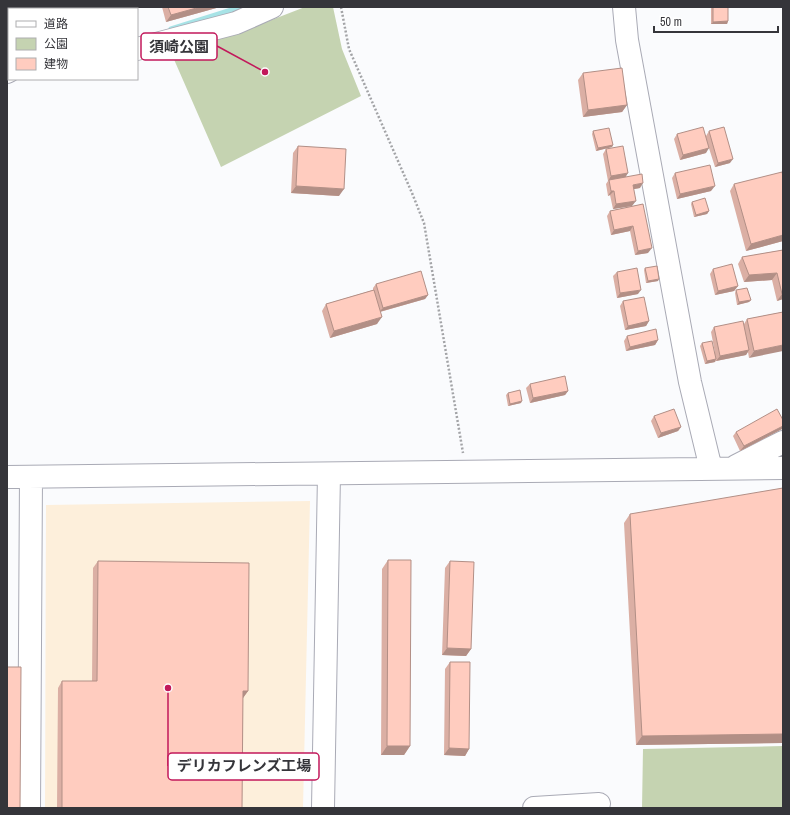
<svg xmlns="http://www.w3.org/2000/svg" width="790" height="815" viewBox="0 0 790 815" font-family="'Archivo Narrow','Noto Sans JP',sans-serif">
	<rect width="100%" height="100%" fill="#fafbfd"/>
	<path fill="#fdefdb" d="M310,501L303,808H45L46,505Z"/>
	<path fill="#c5d3b1" d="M305,7H333L342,49L361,96L221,167L169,48L248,29Z
		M783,746V808H642L643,749Z"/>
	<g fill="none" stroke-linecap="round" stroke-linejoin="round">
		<path stroke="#a7e3e6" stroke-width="5" d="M171,29L241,7
			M7,57H9"/>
		<g stroke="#a9aab5" stroke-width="24">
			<path id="minor" d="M624,7L627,40L690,382L711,469
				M137,49L236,23L272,7
				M7,72L9,71
				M736,466L783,442
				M7,477L783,468
				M29,808L31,477
				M323,808L329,474
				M534,808L599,804"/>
		</g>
		<path stroke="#a3a4a7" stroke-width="2.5" stroke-dasharray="2 2" stroke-linecap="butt" d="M341,7L349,49L412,193L424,223L463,453"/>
		<use href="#minor" stroke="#fff" stroke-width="22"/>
	</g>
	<path fill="#dbafa4" d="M162,7H220L166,22Z
		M711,7H728V21L727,24H711Z
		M583,73L627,105L622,112L583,117L578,80Z
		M593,131L613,145L612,147L596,151L592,134Z
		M709,131L730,163L715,167L707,142L706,153L680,160L674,139L677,134L706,136Z
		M298,146L339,196L291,193L293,153Z
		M606,149L626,177L640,188L633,189L632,206L613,209L610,195L608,196L606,184L608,181L603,154Z
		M675,173L711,191L677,199L672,178Z
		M734,184L783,241L746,251L730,191Z
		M692,202L709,211L707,214L694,217L691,204Z
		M643,204L648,253L635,255L630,231L611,235L607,216L610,211Z
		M783,250V299L777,301L772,280L744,282L738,264L742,257Z
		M645,268L658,281L646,283L644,270Z
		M713,269L738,286L734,291L715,295L710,274Z
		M617,272L638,294L617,298L613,276Z
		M376,284L428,295L425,299L380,312L377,324L330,338L322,311L326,304L373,290V288Z
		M736,290L751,300L749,302L737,305L735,293Z
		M623,301L649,321L646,326L625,330L620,306Z
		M783,312L749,358L748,352L746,355L716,361V360L715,362L705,364L700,346L702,343L715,353L711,332L714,327L744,324L747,319Z
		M627,336L658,340L655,345L626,351L624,341Z
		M530,384L568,391L565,395L530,403L526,388Z
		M508,393L521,403L508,406L506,395Z
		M654,416L681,427L678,431L658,438L651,421Z
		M783,420V427L782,429L740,451L733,436L736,432Z
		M630,514L783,743L636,745L624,523Z
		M388,560L410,746L404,755H381L382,569Z
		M98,561L248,691L243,698L242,808H57L58,688L62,681H92L93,568Z
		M450,561L471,649L466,656L442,655L445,568Z
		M450,662L469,749L465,756L444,755L445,669Z"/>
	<path fill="#b28f86" d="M42,7H56L47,9H40Z
		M200,7H220L166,22L171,15Z
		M728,21L727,24H711L713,22Z
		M627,105L622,112L583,117L588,110Z
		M613,145L612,147L596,151L598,148Z
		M709,148L706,153L680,160L683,155Z
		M733,159L730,163L715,167L718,163Z
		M628,173L625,178L609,180L608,181L611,176Z
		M643,183L640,188L629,190L633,185Z
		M296,186L344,189L339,196L291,193Z
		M715,186L711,191L677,199L680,194Z
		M611,191H614L610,195L608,196Z
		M636,201L632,206L613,209L616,204Z
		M709,211L707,214L694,217L696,215Z
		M633,226L630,231L611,235L614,230Z
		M783,235V241L746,251L751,244Z
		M652,248L648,253L635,255L638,251Z
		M777,273L772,280L744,282L749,275Z
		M659,279L658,281L646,283L648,281Z
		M738,286L734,291L715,295L718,291Z
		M641,290L638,294L617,298L620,293Z
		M783,293V299L777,301L782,294Z
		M428,295L425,299L379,312L383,308Z
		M751,300L749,302L737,305L739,302Z
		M382,317L377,324L330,338L334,331Z
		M649,321L646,326L625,330L628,326Z
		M658,340L655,345L626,351L630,347Z
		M783,345V351L749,358L754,351Z
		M749,350L746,355L716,361L720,356Z
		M716,359L715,362L705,364L707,361Z
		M568,391L565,395L530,403L533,398Z
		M522,401L521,403L508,406L510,404Z
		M783,426V427L782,429L740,451L744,446Z
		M681,427L678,431L658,438L661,433Z
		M447,648L471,649L466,656L442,655Z
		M243,691H248L243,698H238Z
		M783,734V743L636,745L642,736Z
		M387,746H410L404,755H381Z
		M449,748L469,749L465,756L444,755Z"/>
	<path fill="#ffccbf" stroke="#b28f86" d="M111,7H125L126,9H104Z
		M168,7H200L171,15Z
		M713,7H728V21L713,22Z
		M622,68L627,105L588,110L583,73Z
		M703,127L709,148L683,155L677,134Z
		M724,127L733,159L718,163L709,131Z
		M609,128L613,145L598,148L593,131Z
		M298,146L346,149L344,189L296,186Z
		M623,146L628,173L611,176L606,149Z
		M710,165L715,186L680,194L675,173Z
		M782,172L783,176V235L751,244L734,184Z
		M642,174L643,183L633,185L636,201L616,204L614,191H611L609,180Z
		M705,198L709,211L696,215L692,202Z
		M643,204L652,248L638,251L633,226L614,230L610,211Z
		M783,250V293L782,294L777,273L749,275L742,257Z
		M732,264L738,286L718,291L713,269Z
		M657,266L659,279L648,281L645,268Z
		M637,268L641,290L620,293L617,272Z
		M421,271L428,295L383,308L376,284Z
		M747,288L751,300L739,302L736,290Z
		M374,290L382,317L334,331L326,304Z
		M644,297L649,321L628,326L623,301Z
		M783,312V345L754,351L747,319Z
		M743,321L749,350L720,356L714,327Z
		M656,329L658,340L630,347L627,336Z
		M712,341L716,359L707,361L702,343Z
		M565,376L568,391L533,398L530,384Z
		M520,390L522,401L510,404L508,393Z
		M674,409L681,427L661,433L654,416Z
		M777,409L783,420V426L744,446L736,432Z
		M783,488V734L642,736L630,514Z
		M388,560H411L410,746H387Z
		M98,561L249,563L248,691H243L242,808H62V681H97Z
		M450,561L474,562L471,649L447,648Z
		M450,662H470L469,749L449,748Z
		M7,667H21L20,808H7Z"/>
	<path fill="none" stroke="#c2185b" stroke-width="1.5" d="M265 72L217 46M168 688L168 766"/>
	<g fill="#c2185b" stroke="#fff" stroke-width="1.5">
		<circle cx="265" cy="72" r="4"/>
		<circle cx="168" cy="688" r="4"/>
	</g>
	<g fill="#fff" stroke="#c2185b" stroke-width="1.5">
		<rect x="141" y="33" width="76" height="27" rx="4"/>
		<rect x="168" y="753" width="151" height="27" rx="4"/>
	</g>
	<g font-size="15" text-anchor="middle" font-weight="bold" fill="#35353a">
		<text x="179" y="52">須崎公園</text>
		<text x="244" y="771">デリカフレンズ工場</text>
	</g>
	<rect width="790" height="815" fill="none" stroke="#35353a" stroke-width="16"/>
	<rect x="8" y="8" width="130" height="72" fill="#ffffff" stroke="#aeaeb0"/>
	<rect x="16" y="21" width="20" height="6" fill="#ffffff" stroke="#aeaeb0"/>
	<text x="44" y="28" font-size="12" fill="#35353a">道路</text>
	<rect x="16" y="38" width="20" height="12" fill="#c5d3b1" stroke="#aeaeb0"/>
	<text x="44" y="48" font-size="12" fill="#35353a">公園</text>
	<rect x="16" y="58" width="20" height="12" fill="#ffccbf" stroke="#aeaeb0"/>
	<text x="44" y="68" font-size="12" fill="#35353a">建物</text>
	<path d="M654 26v6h124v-6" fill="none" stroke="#35353a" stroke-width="2"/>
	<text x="660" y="26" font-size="12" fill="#35353a" stroke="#ffffff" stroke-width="3" paint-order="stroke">50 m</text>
</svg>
